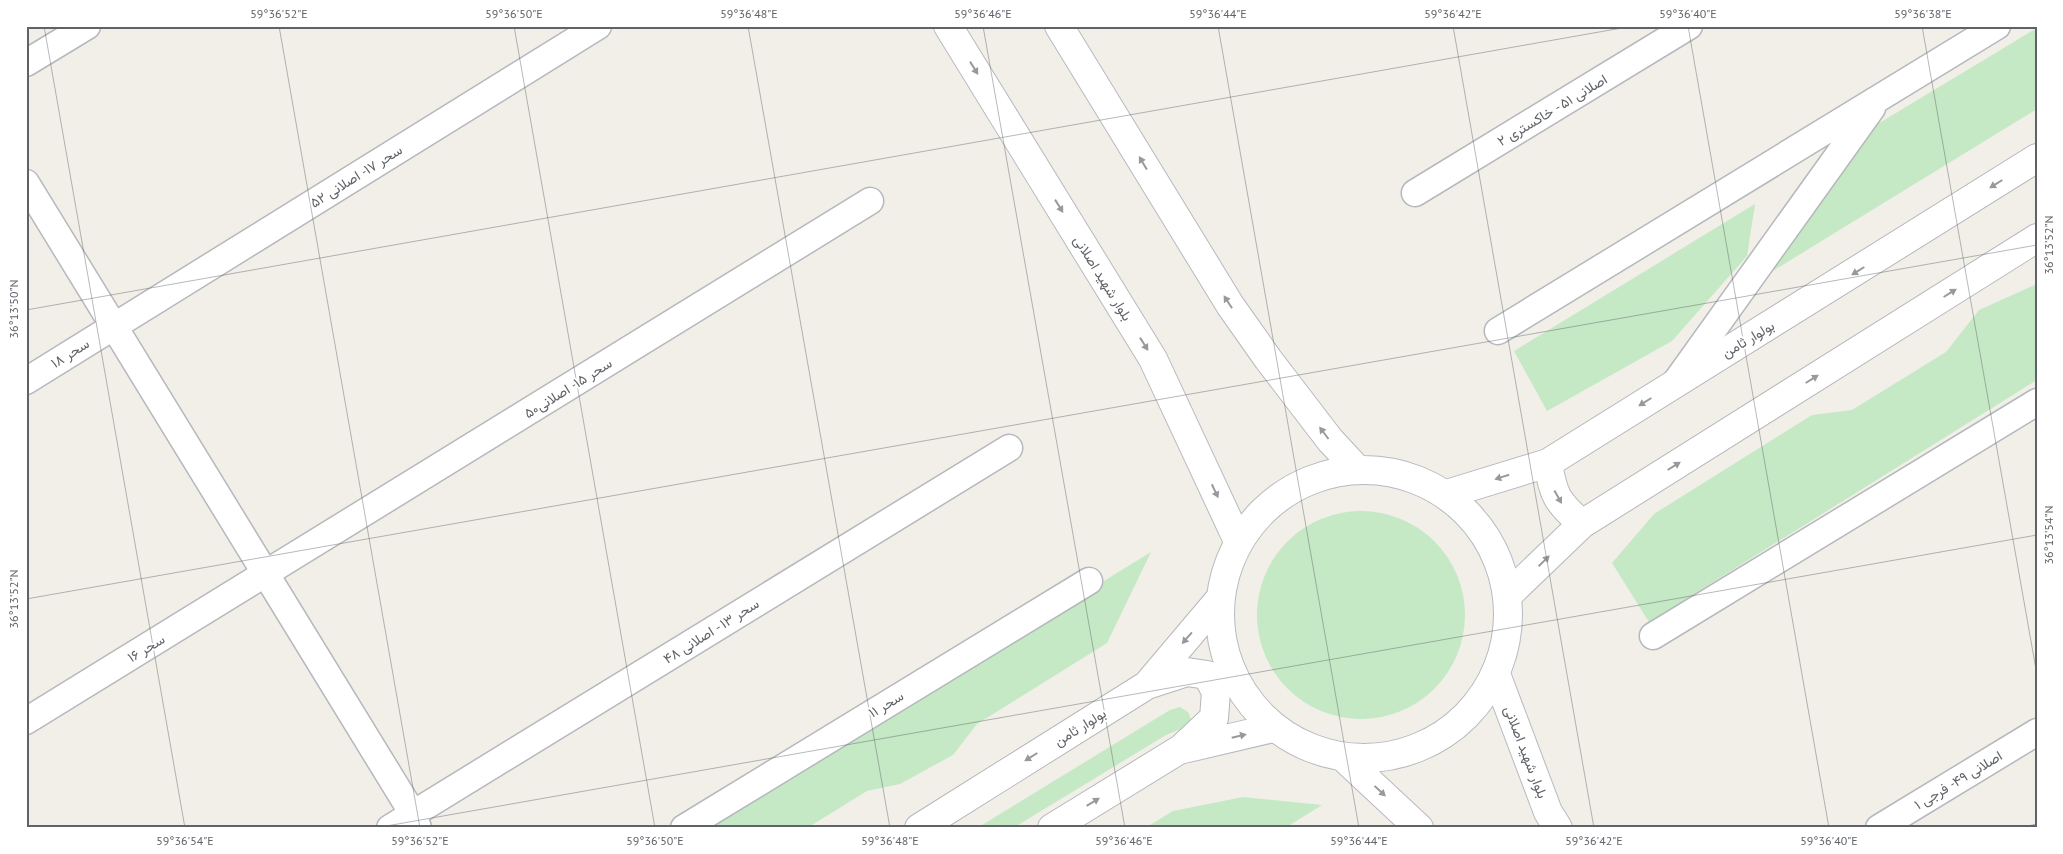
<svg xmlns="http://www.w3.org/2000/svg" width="2063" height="854" viewBox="0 0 2063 854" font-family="'PT Sans',Vazirmatn,sans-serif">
	<rect width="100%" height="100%" fill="#f1efe8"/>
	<path fill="#c5e8c5" d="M2037,28V109L1771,272L1876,125Z
		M1755,204L1747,256L1672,341L1547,411L1514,351Z
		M2037,284V380L1649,622L1612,563L1654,514L1812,415L1852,410L1946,352L1979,310Z
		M1257 615a104 104 0 1 1 208 0a104 104 0 1 1-208 0Z
		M1151,552L1107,643L977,724L953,755L900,784L867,791L807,828H704Z
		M1180,707L1188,712L1191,719L1183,728L1166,735L1013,828H977L1170,710Z
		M1243,797L1322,805L1285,828H1145L1173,811Z"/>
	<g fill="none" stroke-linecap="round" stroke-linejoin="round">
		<g stroke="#b5b8bc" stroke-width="29">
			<path id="minor" d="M26,63L87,26
				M26,183L413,814L418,828
				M1415,193L1689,26
				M1498,331L1997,26
				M26,381L598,26
				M1675,383L1872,108
				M1653,636L2037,402
				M26,721L870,201
				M390,828L1009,448
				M684,828L1089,581
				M1879,828L2037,732"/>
		</g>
		<g stroke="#b5b8bc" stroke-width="30">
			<path id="tertiary" d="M1548,463C1553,495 1557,502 1582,524
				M1447,494L1548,463L2037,158
				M1508,595L1582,524L2037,238
				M1147,685L1187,672L1207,675L1216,692L1214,718L1182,748
				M919,828L1147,685L1218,601
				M1052,828L1179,750L1273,728"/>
		</g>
		<g stroke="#b6babf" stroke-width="30">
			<path id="secondary" d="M948,26L1153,359L1238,541
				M1059,26L1230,305L1268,359L1330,440L1357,469
				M1220 614a144 144 0 1 1 288 0a144 144 0 1 1-288 0Z
				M1496,674L1548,812L1558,828
				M1344,758L1419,828"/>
		</g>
		<use href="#minor" stroke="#fff" stroke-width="26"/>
		<use href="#tertiary" stroke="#fff" stroke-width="28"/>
		<use href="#secondary" stroke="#fff" stroke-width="28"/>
	</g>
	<defs><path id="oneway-solid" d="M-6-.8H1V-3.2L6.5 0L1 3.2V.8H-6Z" transform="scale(1.25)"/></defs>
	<g fill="#979a9d">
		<use href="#oneway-solid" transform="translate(974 68) rotate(58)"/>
		<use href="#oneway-solid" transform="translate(1143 163) rotate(-121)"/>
		<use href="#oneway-solid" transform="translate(1996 184) rotate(148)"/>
		<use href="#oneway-solid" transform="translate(1059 206) rotate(58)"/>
		<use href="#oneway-solid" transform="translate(1858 271) rotate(148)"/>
		<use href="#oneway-solid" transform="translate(1950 293) rotate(-32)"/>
		<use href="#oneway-solid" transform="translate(1228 302) rotate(-123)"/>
		<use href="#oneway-solid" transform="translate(1144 344) rotate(58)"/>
		<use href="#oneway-solid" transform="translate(1812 379) rotate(-32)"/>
		<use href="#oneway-solid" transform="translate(1645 402) rotate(148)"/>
		<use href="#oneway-solid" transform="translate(1324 433) rotate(-127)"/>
		<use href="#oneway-solid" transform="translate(1674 466) rotate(-32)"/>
		<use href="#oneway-solid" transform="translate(1502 477) rotate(163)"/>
		<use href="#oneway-solid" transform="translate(1215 491) rotate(65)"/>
		<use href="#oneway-solid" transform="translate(1558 497) rotate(61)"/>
		<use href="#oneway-solid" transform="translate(1544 561) rotate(-44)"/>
		<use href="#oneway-solid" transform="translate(1187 638) rotate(131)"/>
		<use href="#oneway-solid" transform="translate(1239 736) rotate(-13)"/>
		<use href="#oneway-solid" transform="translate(1031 757) rotate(148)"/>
		<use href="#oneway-solid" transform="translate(1380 791) rotate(43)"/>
		<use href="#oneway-solid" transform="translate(1093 802) rotate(-31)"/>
	</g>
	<path fill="none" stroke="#5f6368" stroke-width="1" stroke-opacity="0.45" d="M44,26L185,828M279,26L420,828M514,26L655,828M748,26L890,828M983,26L1125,828M1218,26L1359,828M1453,26L1594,828M1688,26L1829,828M1922,26L2037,675M26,310L1633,26M26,599L2037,245M375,828L2037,535M2018,828L2037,824"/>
	<g text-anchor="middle" stroke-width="4" stroke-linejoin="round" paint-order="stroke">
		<g font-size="14" fill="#5f6368" stroke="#fff">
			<text transform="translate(1552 110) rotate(-31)" y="5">اصلانی ۵۱ - خاکستری ۲</text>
			<text transform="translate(356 176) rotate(-32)" y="5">سحر ۱۷- اصلانی ۵۲</text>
			<text transform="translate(1103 278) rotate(58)" y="5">بلوار شهید اصلانی</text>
			<text transform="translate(1748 339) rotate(-31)" y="5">بولوار ثامن</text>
			<text transform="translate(70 353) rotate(-32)" y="5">سحر ۱۸</text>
			<text transform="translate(568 388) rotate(-32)" y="5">سحر ۱۵- اصلانی۵۰</text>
			<text transform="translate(711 631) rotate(-32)" y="5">سحر ۱۳ - اصلانی ۴۸</text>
			<text transform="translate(146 648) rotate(-31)" y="5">سحر ۱۶</text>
			<text transform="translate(886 704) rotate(-31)" y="5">سحر ۱۱</text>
			<text transform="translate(1080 727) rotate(-32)" y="5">بولوار ثامن</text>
			<text transform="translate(1526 752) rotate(69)" y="5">بلوار شهید اصلانی</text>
			<text transform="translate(1958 780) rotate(-31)" y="5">اصلانی ۴۹- فرجی ۱</text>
		</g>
	</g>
	<rect width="2063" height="854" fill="none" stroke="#ffffff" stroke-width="55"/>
	<rect x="28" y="28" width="2008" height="798" fill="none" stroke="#5f6368" stroke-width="2"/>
	<g font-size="12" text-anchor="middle" fill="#5f6368">
		<text x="279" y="18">59°36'52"E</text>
		<text x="514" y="18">59°36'50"E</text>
		<text x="749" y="18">59°36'48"E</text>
		<text x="983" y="18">59°36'46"E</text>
		<text x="1218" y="18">59°36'44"E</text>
		<text x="1453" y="18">59°36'42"E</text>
		<text x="1688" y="18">59°36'40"E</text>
		<text x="1923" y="18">59°36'38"E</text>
		<text transform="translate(2049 245) rotate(-90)" y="4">36°13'52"N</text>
		<text transform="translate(14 309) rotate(-90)" y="4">36°13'50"N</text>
		<text transform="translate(2049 535) rotate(-90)" y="4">36°13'54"N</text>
		<text transform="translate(14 599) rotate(-90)" y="4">36°13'52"N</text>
		<text x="185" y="845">59°36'54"E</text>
		<text x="420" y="845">59°36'52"E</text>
		<text x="655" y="845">59°36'50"E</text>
		<text x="890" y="845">59°36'48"E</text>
		<text x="1124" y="845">59°36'46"E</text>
		<text x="1359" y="845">59°36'44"E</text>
		<text x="1594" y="845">59°36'42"E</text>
		<text x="1829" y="845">59°36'40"E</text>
	</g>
</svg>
